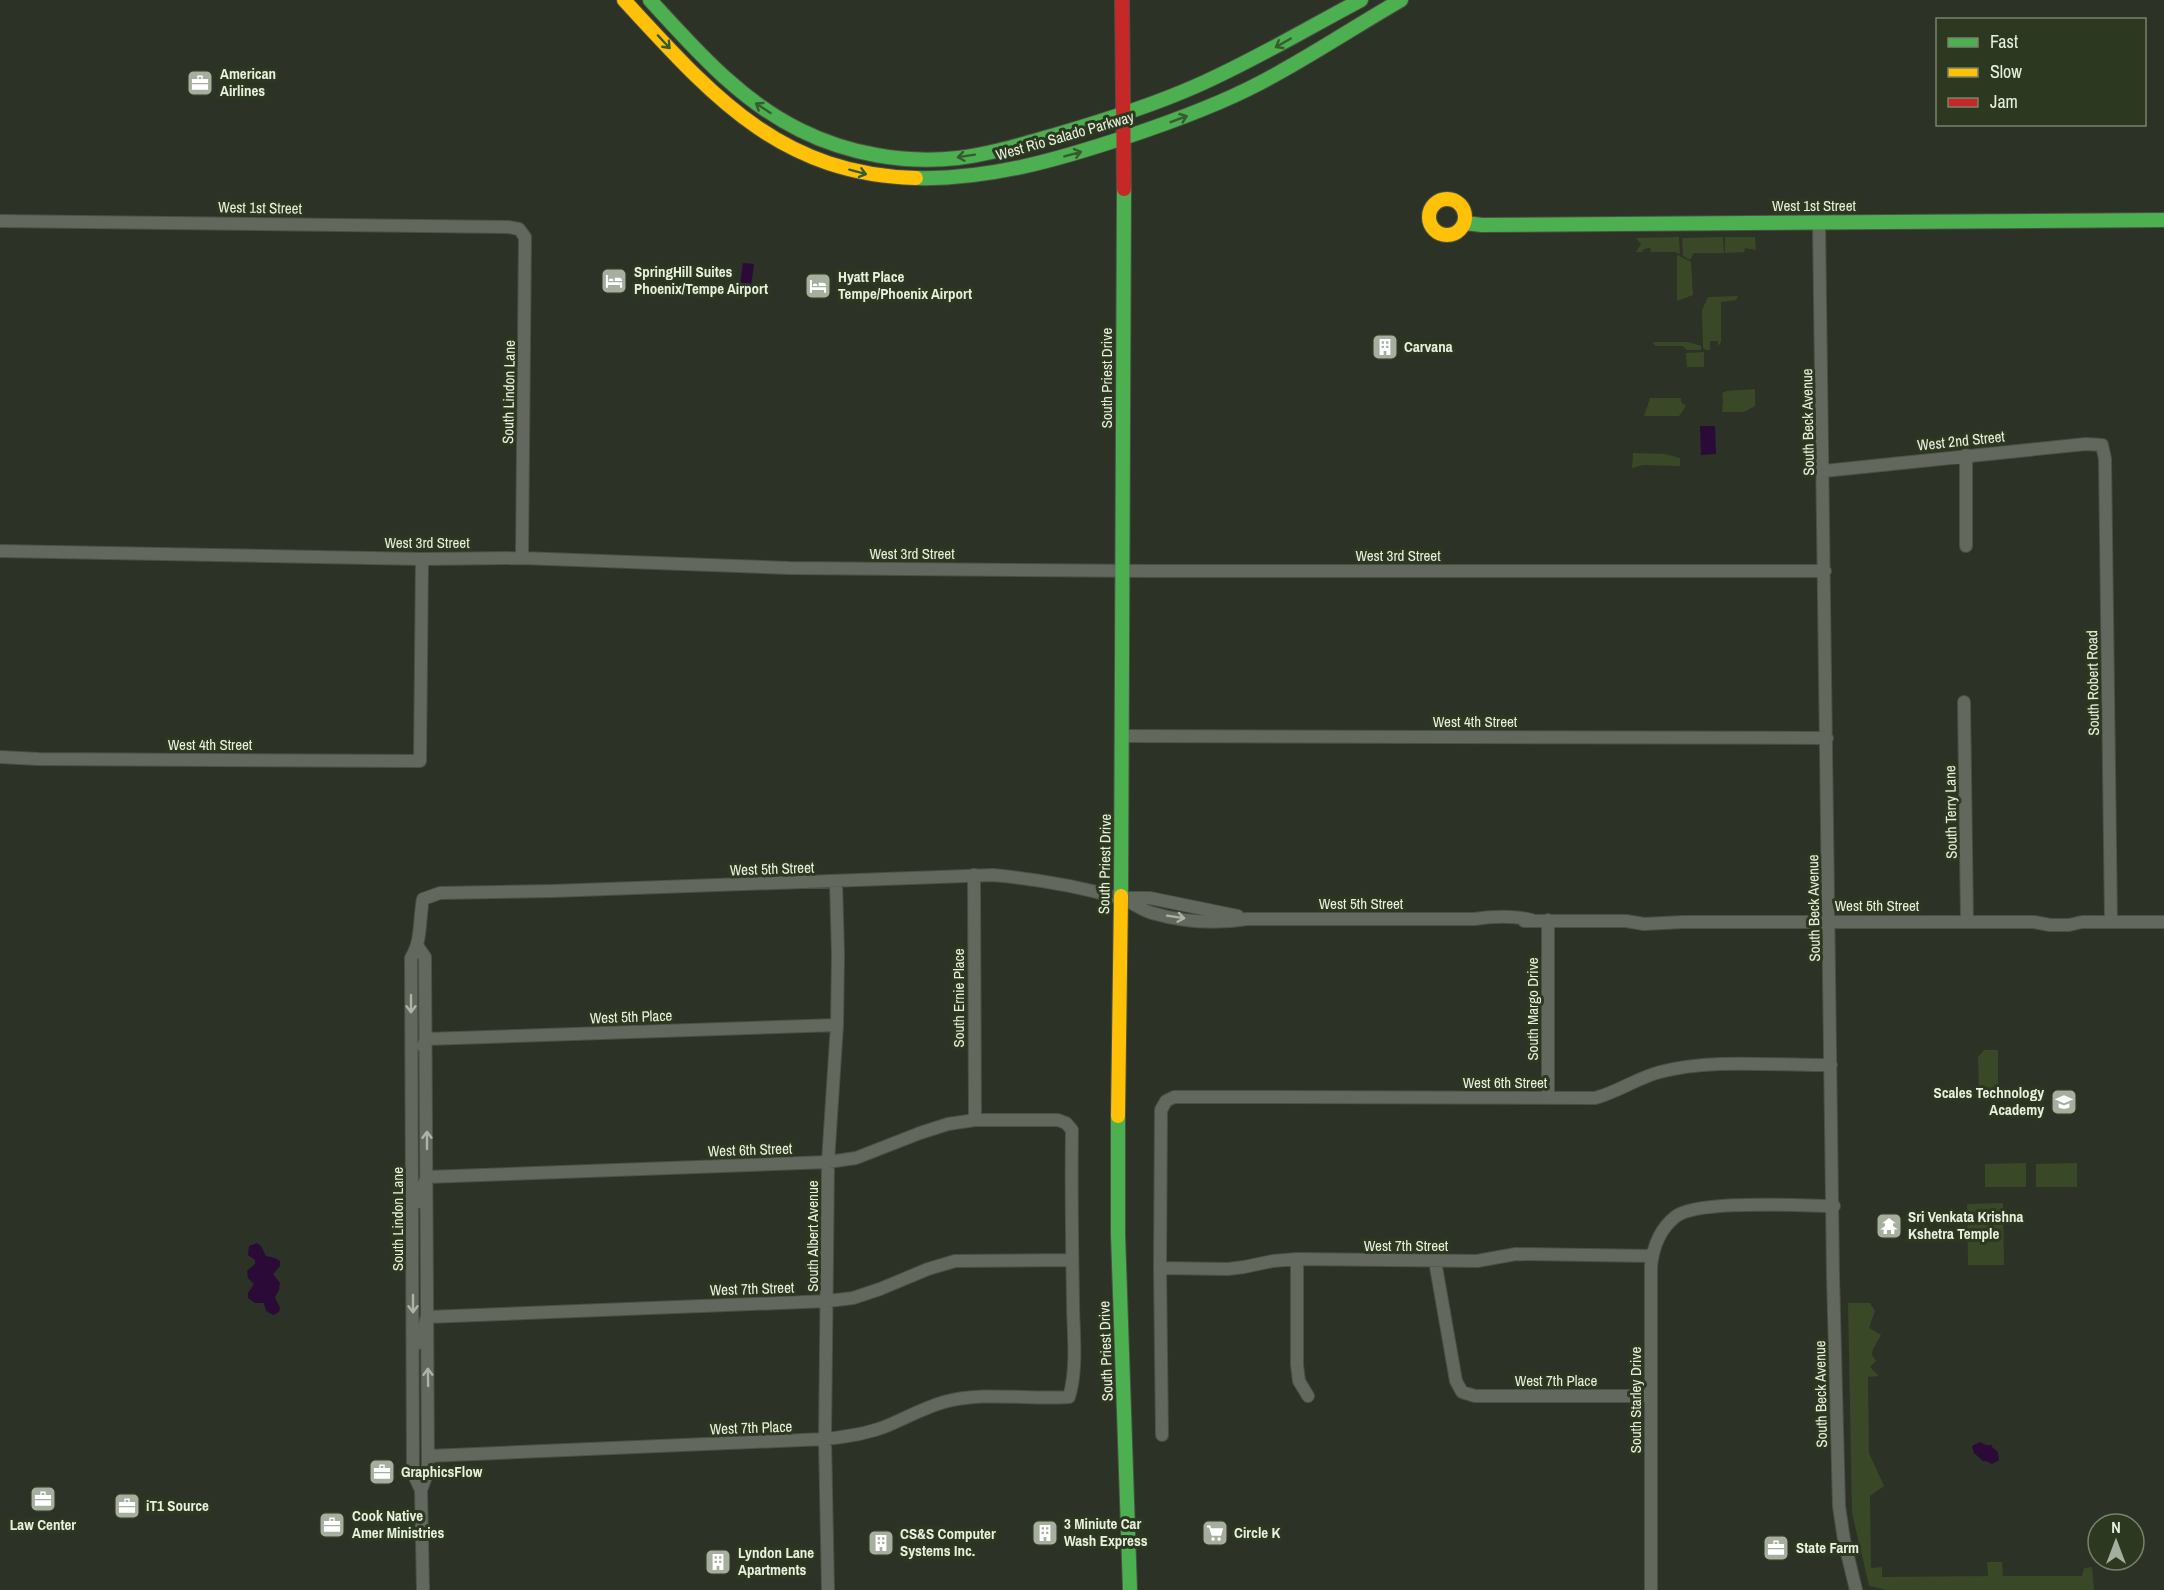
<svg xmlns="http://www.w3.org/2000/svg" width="2164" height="1590" viewBox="0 0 2164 1590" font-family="'Archivo Narrow',sans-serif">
	<rect width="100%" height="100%" fill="#2c3225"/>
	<path fill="#394827" d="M1679,237L1680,254L1675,252H1651L1650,248L1644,249L1642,252H1636L1641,244L1636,238Z
		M1723,237L1724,253H1694L1690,260L1683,256L1682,238Z
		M1725,237H1755L1756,250L1745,248L1744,252L1725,253Z
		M1677,255L1691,262L1693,295L1677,301Z
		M1738,296L1736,300L1721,302V342L1718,346V341H1710V350H1706L1703,348L1702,310L1708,297Z
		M1653,342H1688L1701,346V350H1687L1683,346H1655Z
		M1704,352V367H1687L1686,353Z
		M1755,389V406L1744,412H1722L1723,400L1722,393L1726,391Z
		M1650,398H1681V402L1686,406L1679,416H1644Z
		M1633,453L1665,454L1680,458V466L1643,465L1632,468Z
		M1984,1050H1998V1094H1979L1978,1057Z
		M2026,1163V1187H1985V1164Z
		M2077,1163V1187H2036V1164Z
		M2003,1203L2004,1265H1968L1967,1204Z
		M1848,1303H1870L1875,1311L1869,1328L1881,1335L1873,1349L1872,1355L1876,1361L1870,1367L1879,1376L1868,1377L1869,1453L1884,1486L1870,1496L1871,1568L1882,1567V1577L1988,1576L1987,1562H2002L2003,1576H2082L2084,1568L2092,1567L2094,1590H1887L1869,1586L1852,1513Z"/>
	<path fill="#2b0a37" d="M743,263L754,264L751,286L740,284Z
		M1700,426H1715L1716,454L1701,455Z
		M257,1243L261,1246L266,1256L275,1258L280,1261V1266L273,1274L280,1283L279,1290L275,1297C277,1304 286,1311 273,1315L266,1311L264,1303H255L248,1298V1293L254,1284L248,1278L247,1271L255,1264V1260L248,1255L249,1246Z
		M1980,1442L1986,1445H1992V1447L1998,1452L1999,1460L1992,1464L1986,1461H1983L1974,1453L1972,1446Z"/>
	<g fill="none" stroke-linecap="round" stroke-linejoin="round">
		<g stroke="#4b5045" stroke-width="14">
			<path id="street" d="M0,221L508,227L519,229L525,237L522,558
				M1819,223L1833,1276L1839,1506L1844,1540L1856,1590
				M1966,455V546
				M1824,471L2086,444L2102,445L2105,459L2111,922
				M0,551L422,559L522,558L789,568L1152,571H1825
				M1964,702L1967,921
				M1122,736L1827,738
				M0,757L38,759L420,761L422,559
				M974,875L975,1120
				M1125,898H1150L1238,916
				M1548,920V1098
				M1524,921H1626L1644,924L1683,922H2034L2050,925H2069L2082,922H2164
				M418,947L425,957L428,1471L421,1490L423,1590
				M423,1046L426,1039L837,1025
				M419,1202L422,1188L427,1177L828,1162L856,1158L920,1133L948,1124L975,1120H1058L1066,1123L1072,1130C1071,1187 1072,1244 1073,1301C1073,1331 1078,1367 1069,1397C1028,1400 984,1391 944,1402C923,1408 904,1419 884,1427C865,1434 845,1437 825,1439L428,1456
				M1297,1259V1365L1299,1381L1308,1396
				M1435,1261L1456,1381L1462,1392L1475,1396H1650
				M1160,1268L1228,1269L1244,1267L1273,1261L1297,1259L1477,1261L1516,1254L1652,1256
				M419,1343L427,1317L828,1301L853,1298L880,1289L928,1269L955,1261L1072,1260
				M1162,1435L1160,1268L1161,1110L1166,1101L1174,1097H1227L1595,1098C1618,1092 1637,1078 1660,1072C1714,1058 1775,1066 1831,1065
				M421,1490L413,1473L411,958C422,941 419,919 423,899L440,893L553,891L993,875C1035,879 1078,886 1119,898C1131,901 1141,910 1152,913C1183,922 1216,924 1247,919H1474C1494,916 1512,915 1532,920
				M828,1590L825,1439L828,1162L837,1025L838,955L836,882
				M1651,1590V1266C1653,1248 1660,1229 1675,1217C1697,1199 1801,1206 1834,1206"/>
		</g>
		<g stroke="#4b5045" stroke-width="16">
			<path id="fast" d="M650,0C695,49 739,100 800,130C848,154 905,164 958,158C991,154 1023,144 1055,135C1103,121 1151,106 1196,86C1253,61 1306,29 1361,0
				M916,178C989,180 1060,159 1129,136C1174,121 1218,105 1260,83C1308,58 1354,27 1401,0
				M1465,223L1482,225L2164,220
				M1121,896L1124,189
				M1118,1116V1234L1130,1590"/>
		</g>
		<g stroke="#4b5045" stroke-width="16">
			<path id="slow" d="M624,0C711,94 778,174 916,178
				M1429 217a18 18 0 1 1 36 0a18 18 0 1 1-36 0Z
				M1118,1116L1121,896"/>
		</g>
		<g stroke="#4b5045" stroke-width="16">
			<path id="jam" d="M1122,0L1124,189"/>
		</g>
		<use href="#street" stroke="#63685e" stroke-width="12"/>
		<use href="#fast" stroke="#4caf50" stroke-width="14"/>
		<use href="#slow" stroke="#ffc107" stroke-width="14"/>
		<use href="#jam" stroke="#c62828" stroke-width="14"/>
	</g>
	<defs><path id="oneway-shaft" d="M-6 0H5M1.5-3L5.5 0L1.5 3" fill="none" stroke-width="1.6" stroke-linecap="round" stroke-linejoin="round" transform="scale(1.5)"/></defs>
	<g stroke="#365c2e">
		<use href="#oneway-shaft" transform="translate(664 42) rotate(47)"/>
		<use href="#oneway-shaft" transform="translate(1283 43) rotate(150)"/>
		<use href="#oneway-shaft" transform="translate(763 108) rotate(-147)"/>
		<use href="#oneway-shaft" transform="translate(1179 119) rotate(-21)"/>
		<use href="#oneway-shaft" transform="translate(1073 154) rotate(-15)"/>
		<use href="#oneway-shaft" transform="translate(966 156) rotate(171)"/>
		<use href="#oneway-shaft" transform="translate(858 172) rotate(15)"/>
	</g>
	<g stroke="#acb3a6">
		<use href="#oneway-shaft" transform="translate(1176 917) rotate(9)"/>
		<use href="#oneway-shaft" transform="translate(411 1004) rotate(90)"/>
		<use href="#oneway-shaft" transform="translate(427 1140) rotate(-90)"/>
		<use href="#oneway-shaft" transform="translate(413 1304) rotate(90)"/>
		<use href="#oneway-shaft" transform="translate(428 1377) rotate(-91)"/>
	</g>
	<defs>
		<g id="office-square" transform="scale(1.35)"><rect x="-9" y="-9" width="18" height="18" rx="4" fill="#a6ae9f" stroke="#2c381f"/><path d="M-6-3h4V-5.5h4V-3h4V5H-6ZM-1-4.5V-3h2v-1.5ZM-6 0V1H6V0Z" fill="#fff"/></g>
		<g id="hotel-square" transform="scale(1.35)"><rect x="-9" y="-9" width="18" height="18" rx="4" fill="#a6ae9f" stroke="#2c381f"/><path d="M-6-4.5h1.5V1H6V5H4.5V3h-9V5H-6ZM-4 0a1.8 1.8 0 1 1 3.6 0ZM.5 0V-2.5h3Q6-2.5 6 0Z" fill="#fff"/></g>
		<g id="building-square" transform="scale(1.35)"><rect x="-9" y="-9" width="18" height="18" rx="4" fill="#a6ae9f" stroke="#2c381f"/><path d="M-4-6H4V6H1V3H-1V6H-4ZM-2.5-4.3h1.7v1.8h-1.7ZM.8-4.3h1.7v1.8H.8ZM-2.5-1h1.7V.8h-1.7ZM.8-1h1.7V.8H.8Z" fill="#fff"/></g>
		<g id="school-square" transform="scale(1.35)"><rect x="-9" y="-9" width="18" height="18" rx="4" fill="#a6ae9f" stroke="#2c381f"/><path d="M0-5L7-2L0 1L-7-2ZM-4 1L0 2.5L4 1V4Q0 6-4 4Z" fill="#fff"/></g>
		<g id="temple-square" transform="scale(1.35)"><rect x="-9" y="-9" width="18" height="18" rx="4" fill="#a6ae9f" stroke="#2c381f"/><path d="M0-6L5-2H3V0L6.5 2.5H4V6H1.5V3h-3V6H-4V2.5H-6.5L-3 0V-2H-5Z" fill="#fff"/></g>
		<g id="supermarket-square" transform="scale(1.35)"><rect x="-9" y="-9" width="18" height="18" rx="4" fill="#a6ae9f" stroke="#2c381f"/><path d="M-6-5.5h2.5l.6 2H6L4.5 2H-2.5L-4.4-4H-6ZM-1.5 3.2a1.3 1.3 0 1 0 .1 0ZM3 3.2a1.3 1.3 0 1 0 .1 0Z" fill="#fff"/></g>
	</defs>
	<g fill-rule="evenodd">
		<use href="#office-square" x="200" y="83"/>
		<use href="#hotel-square" x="614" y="281"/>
		<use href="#hotel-square" x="818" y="286"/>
		<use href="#building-square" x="1385" y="347"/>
		<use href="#school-square" x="2064" y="1102"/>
		<use href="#temple-square" x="1889" y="1226"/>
		<use href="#office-square" x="382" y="1472"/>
		<use href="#office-square" x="43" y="1499"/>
		<use href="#office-square" x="127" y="1506"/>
		<use href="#office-square" x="332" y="1525"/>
		<use href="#building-square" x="1045" y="1533"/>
		<use href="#supermarket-square" x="1215" y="1533"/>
		<use href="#building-square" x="881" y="1543"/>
		<use href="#office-square" x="1776" y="1548"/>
		<use href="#building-square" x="718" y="1562"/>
	</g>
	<g text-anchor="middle" stroke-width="6" stroke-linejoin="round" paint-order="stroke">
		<g font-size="15" font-weight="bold" fill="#e8f0e0" stroke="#2c381f" text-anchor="start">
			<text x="220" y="79">American<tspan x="220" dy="17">Airlines</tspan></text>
			<text x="634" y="277">SpringHill Suites<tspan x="634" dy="17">Phoenix/Tempe Airport</tspan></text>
			<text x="838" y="282">Hyatt Place<tspan x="838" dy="17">Tempe/Phoenix Airport</tspan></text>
			<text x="1404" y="352">Carvana</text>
			<text x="2044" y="1098" text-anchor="end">Scales Technology<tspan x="2044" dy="17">Academy</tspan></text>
			<text x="1908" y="1222">Sri Venkata Krishna<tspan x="1908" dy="17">Kshetra Temple</tspan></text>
			<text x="401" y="1477">GraphicsFlow</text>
			<text x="146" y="1511">iT1 Source</text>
			<text x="352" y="1521">Cook Native<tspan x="352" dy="17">Amer Ministries</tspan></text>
			<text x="1064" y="1529">3 Miniute Car<tspan x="1064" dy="17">Wash Express</tspan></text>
			<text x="43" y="1530" text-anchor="middle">Law Center</text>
			<text x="1234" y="1538">Circle K</text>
			<text x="900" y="1539">CS&amp;S Computer<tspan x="900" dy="17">Systems Inc.</tspan></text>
			<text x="1796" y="1553">State Farm</text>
			<text x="738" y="1558">Lyndon Lane<tspan x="738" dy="17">Apartments</tspan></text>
		</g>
		<g font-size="15" fill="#e8f0e0" stroke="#2c381f">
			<text transform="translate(1065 136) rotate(-16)" y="5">West Rio Salado Parkway</text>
			<text x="1814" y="211">West 1st Street</text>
			<text transform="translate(260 208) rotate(1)" y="5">West 1st Street</text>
			<text transform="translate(1107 378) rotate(-90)" y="5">South Priest Drive</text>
			<text transform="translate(509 392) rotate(-89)" y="5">South Lindon Lane</text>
			<text transform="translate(1808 422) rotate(-91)" y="5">South Beck Avenue</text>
			<text transform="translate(1961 441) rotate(-6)" y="5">West 2nd Street</text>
			<text x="427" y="548">West 3rd Street</text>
			<text x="912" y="559">West 3rd Street</text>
			<text x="1398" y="561">West 3rd Street</text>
			<text transform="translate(2093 683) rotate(-91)" y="5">South Robert Road</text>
			<text x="1475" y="727">West 4th Street</text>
			<text x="210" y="750">West 4th Street</text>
			<text transform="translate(1951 812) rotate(-91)" y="5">South Terry Lane</text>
			<text transform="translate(1105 864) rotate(-89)" y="5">South Priest Drive</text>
			<text transform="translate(772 869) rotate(-2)" y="5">West 5th Street</text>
			<text x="1361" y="909">West 5th Street</text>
			<text x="1877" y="911">West 5th Street</text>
			<text transform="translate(1814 908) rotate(-91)" y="5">South Beck Avenue</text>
			<text transform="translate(959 998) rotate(-90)" y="5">South Ernie Place</text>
			<text transform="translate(1533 1009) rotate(-90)" y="5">South Margo Drive</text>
			<text transform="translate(631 1017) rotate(-2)" y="5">West 5th Place</text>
			<text x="1505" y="1088">West 6th Street</text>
			<text transform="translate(750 1150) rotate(-2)" y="5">West 6th Street</text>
			<text transform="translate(398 1219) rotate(-90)" y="5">South Lindon Lane</text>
			<text transform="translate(813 1236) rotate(-90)" y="5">South Albert Avenue</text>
			<text x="1406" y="1251">West 7th Street</text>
			<text transform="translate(752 1289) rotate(-2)" y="5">West 7th Street</text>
			<text transform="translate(1106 1351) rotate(-92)" y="5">South Priest Drive</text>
			<text x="1556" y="1386">West 7th Place</text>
			<text transform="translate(1821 1394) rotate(-91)" y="5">South Beck Avenue</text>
			<text transform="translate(1636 1400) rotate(-90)" y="5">South Starley Drive</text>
			<text transform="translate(751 1428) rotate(-2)" y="5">West 7th Place</text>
		</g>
	</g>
	<rect x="1936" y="18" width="210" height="108" fill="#2c381f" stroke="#77826c" stroke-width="1.5"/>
	<rect x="1948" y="38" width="30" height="9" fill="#4caf50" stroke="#77826c" stroke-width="1.5"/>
	<text x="1990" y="48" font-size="18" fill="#e8f0e0">Fast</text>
	<rect x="1948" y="68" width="30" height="9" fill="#ffc107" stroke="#77826c" stroke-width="1.5"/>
	<text x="1990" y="78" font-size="18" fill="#e8f0e0">Slow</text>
	<rect x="1948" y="98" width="30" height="9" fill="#c62828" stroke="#77826c" stroke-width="1.5"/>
	<text x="1990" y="108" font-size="18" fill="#e8f0e0">Jam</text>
	<g transform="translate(2116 1542)"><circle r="28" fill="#2c381f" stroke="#77826c" stroke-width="1.5"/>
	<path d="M0-4.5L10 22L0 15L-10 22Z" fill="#a6ae9f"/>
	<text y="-9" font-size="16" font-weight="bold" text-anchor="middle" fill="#e8f0e0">N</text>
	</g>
</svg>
